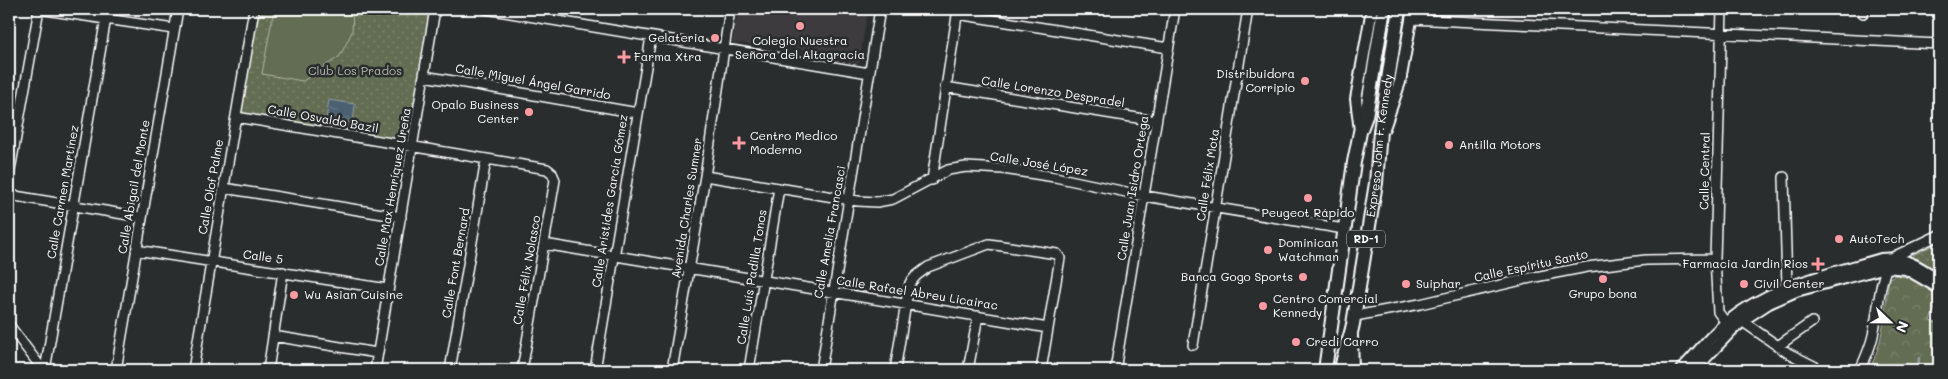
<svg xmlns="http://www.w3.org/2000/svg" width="1948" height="379" viewBox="0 0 1948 379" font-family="Mali,sans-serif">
	<defs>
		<pattern id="forest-crowns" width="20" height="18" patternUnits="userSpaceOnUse" patternTransform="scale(1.25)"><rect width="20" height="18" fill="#636d53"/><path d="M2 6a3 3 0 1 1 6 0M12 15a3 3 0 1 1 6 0" fill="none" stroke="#7a836d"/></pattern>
		<pattern id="park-dots" width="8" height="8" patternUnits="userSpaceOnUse" patternTransform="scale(1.25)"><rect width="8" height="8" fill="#636d53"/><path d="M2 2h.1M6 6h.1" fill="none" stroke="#7a836d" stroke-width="1.8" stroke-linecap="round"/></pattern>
		<pattern id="water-ripples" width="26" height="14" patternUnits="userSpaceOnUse" patternTransform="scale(1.25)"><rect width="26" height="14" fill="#4b606f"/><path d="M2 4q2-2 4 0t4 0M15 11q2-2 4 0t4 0" fill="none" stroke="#667885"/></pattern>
	</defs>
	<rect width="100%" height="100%" fill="#2a2d2e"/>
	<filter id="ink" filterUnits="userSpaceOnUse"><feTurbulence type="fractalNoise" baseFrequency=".02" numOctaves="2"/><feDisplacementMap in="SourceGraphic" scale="10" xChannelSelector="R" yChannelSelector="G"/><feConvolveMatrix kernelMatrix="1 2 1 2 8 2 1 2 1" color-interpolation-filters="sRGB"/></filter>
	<g filter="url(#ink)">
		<path fill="#3d3a3d" d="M738,9H868L859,64L792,47L732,43Z"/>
		<path fill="url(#forest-crowns)" stroke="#b1b6a9" d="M1895,275C1915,277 1924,286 1939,298L1930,321L1939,324V370H1869C1884,342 1885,309 1889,278Z"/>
		<path fill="url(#park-dots)" stroke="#b1b6a9" d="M257,9H431L407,141L239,114Z
			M1939,242V280L1913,262V255Z"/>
		<path fill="#636d53" stroke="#b1b6a9" d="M274,9H353L352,32L340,56L303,81L262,74Z"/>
		<path fill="url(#water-ripples)" stroke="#93a0a9" d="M329,100L355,104L353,123L326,119Z"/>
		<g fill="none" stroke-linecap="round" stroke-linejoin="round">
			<path stroke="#93a0a9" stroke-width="2.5" d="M1918,370L1919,358"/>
			<g stroke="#fff" stroke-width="12">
				<path id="minor" d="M38,9L174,29
					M486,9L869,73
					M1722,9L1715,259L1718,312L1730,328
					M1863,13L1864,9
					M957,14L1168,48
					M1411,19L1939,44
					M424,76L638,113
					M945,87L1156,121
					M236,117L547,169L552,173L555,180L522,370
					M9,176L39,9
					M705,176L858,201L877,202L893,199L948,170L966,167L1003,169L1055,177L1145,196L1344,229
					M1784,177L1787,287
					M932,180L958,9
					M224,188L401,217
					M9,195L141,217
					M544,244L1048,328
					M136,250L388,289
					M1355,316L1420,304L1535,277L1587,267L1646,260L1715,259
					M1742,321L1788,353L1822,370
					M9,325L43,370
					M273,336L377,353
					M1193,345L1248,9
					M1778,346L1812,322
					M45,370L106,18
					M116,370L178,9
					M193,370L254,9
					M268,370L283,272
					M375,370L435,9
					M450,370L486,160
					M595,370L651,37
					M672,370L705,176L730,9
					M749,370L779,188
					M821,370L880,9
					M895,370L908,291L910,283L916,276L928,267L989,244L1057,254L1060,258L1041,370
					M968,370L978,316
					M1115,370L1175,9
					M1860,370C1866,357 1872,344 1874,330C1879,306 1879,280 1891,258L1939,235"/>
			</g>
			<g stroke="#fff" stroke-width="14">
				<path id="major" d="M1384,128L1400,82L1413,9
					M1360,131L1356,99L1372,9
					M1352,336L1353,370
					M1681,370C1696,355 1710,336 1726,323C1770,286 1827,275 1881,259C1904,256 1920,267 1939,280
					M1694,370L1732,330L1749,316L1769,303L1796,291L1886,267L1906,269L1939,288"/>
			</g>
			<g stroke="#fff" stroke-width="16">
				<g id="highway">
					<path d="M1325,370L1354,162L1360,132L1366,116L1384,9"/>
					<path id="s1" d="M1341,370C1343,354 1350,340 1353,324L1376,183L1380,131L1399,9"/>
				</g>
			</g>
			<use href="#minor" stroke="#2a2d2e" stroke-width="9"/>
			<use href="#major" stroke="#2a2d2e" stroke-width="10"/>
			<use href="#highway" stroke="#2a2d2e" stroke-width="12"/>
		</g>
	</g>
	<g fill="#ff9aa2" stroke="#2a2d2e" stroke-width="2">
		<circle cx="800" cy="26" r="5"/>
		<circle cx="715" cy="38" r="5"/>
		<path d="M621.5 49.5h5v5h5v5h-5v5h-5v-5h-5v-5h5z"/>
		<circle cx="1305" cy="81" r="5"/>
		<circle cx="529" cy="112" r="5"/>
		<path d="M736.5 135.5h5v5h5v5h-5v5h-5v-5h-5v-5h5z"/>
		<circle cx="1449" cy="145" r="5"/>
		<circle cx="1308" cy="198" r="5"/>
		<circle cx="1839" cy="239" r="5"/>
		<circle cx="1268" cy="250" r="5"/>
		<path d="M1815.5 256.5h5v5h5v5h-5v5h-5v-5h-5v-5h5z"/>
		<circle cx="1303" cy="277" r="5"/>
		<circle cx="1603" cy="279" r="5"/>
		<circle cx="1406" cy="284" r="5"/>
		<circle cx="1744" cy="284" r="5"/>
		<circle cx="294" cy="295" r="5"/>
		<circle cx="1263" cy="306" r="5"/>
		<circle cx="1296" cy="342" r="5"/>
	</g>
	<g text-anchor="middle" stroke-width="5" stroke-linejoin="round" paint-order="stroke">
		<rect fill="#2a2d2e" stroke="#bfc0c0" stroke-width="1" x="1347" y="230.5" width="38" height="17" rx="4"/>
		<g font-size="11" font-weight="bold" fill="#fff">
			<text x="1366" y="243">RD-1</text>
		</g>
		<g font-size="12" fill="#fff" stroke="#2a2d2e" text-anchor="start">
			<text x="705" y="42" text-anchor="end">Gelateria</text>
			<text x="800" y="45" text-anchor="middle">Colegio Nuestra<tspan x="800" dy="14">Señora del Altagracia</tspan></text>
			<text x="634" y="61">Farma Xtra</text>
			<text x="1295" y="78" text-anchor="end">Distribuidora<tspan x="1295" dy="14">Corripio</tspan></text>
			<text x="519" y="109" text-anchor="end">Opalo Business<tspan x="519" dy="14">Center</tspan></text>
			<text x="750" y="140">Centro Medico<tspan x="750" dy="14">Moderno</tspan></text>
			<text x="1459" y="149">Antilla Motors</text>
			<text x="1308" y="217" text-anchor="middle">Peugeot Rápido</text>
			<text x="1849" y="243">AutoTech</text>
			<text x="1278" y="247">Dominican<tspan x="1278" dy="14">Watchman</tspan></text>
			<text x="1808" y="268" text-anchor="end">Farmacia Jardin Rios</text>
			<text x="1293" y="281" text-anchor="end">Banca Gogo Sports</text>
			<text x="1416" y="288">Suiphar</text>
			<text x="1754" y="288">Civil Center</text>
			<text x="1603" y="298" text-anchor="middle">Grupo bona</text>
			<text x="304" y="299">Wu Asian Cuisine</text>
			<text x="1273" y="303">Centro Comercial<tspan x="1273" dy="14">Kennedy</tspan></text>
			<text x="1306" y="346">Credi Carro</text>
		</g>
		<g font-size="12" fill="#b1b6a9" stroke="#2a2d2e">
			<text x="355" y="75">Club Los Prados</text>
		</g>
		<g font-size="12" fill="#fff" stroke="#2a2d2e">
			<text transform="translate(533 82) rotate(10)" y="4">Calle Miguel Ángel Garrido</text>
			<text transform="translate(1053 92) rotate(9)" y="4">Calle Lorenzo Despradel</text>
			<text transform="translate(323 119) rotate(10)" y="4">Calle Osvaldo Bazil</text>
			<text dy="4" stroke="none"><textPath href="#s1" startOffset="228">Expreso John F. Kennedy</textPath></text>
			<text transform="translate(1039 164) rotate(9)" y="4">Calle José López</text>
			<text transform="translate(1705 171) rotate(-89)" y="4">Calle Central</text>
			<text transform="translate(1208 175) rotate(-81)" y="4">Calle Félix Mota</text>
			<text transform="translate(134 187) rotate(-80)" y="4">Calle Abigail del Monte</text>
			<text transform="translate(211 187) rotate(-80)" y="4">Calle Olof Palme</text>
			<text transform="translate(393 187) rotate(-80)" y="4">Calle Max Henríquez Ureña</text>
			<text transform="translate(1133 188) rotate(-81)" y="4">Calle Juan Isidro Ortega</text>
			<text transform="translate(63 192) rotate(-80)" y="4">Calle Carmen Martínez</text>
			<text transform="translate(610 201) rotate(-81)" y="4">Calle Arístides García Gómez</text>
			<text transform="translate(687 208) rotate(-81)" y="4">Avenida Charles Sumner</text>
			<text transform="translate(830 232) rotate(-80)" y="4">Calle Amelia Francasci</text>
			<text transform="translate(263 257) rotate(8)" y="4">Calle 5</text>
			<text transform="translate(456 263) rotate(-80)" y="4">Calle Font Bernard</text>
			<text transform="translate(1531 266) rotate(-12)" y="4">Calle Espíritu Santo</text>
			<text transform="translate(527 270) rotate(-80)" y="4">Calle Félix Nolasco</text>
			<text transform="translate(752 277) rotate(-81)" y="4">Calle Luís Padilla Tonos</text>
			<text transform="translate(917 293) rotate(9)" y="4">Calle Rafael Abreu Licairac</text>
		</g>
	</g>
	<rect width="1948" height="379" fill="none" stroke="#2a2d2e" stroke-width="30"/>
	<rect x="15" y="15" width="1918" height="349" fill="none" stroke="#fff" stroke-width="2" filter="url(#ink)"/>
	<g transform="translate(1890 322) rotate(112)" stroke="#2a2d2e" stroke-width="4" paint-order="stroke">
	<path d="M0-4L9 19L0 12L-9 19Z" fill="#ffffff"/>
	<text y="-8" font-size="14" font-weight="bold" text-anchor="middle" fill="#ffffff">N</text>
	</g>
</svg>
